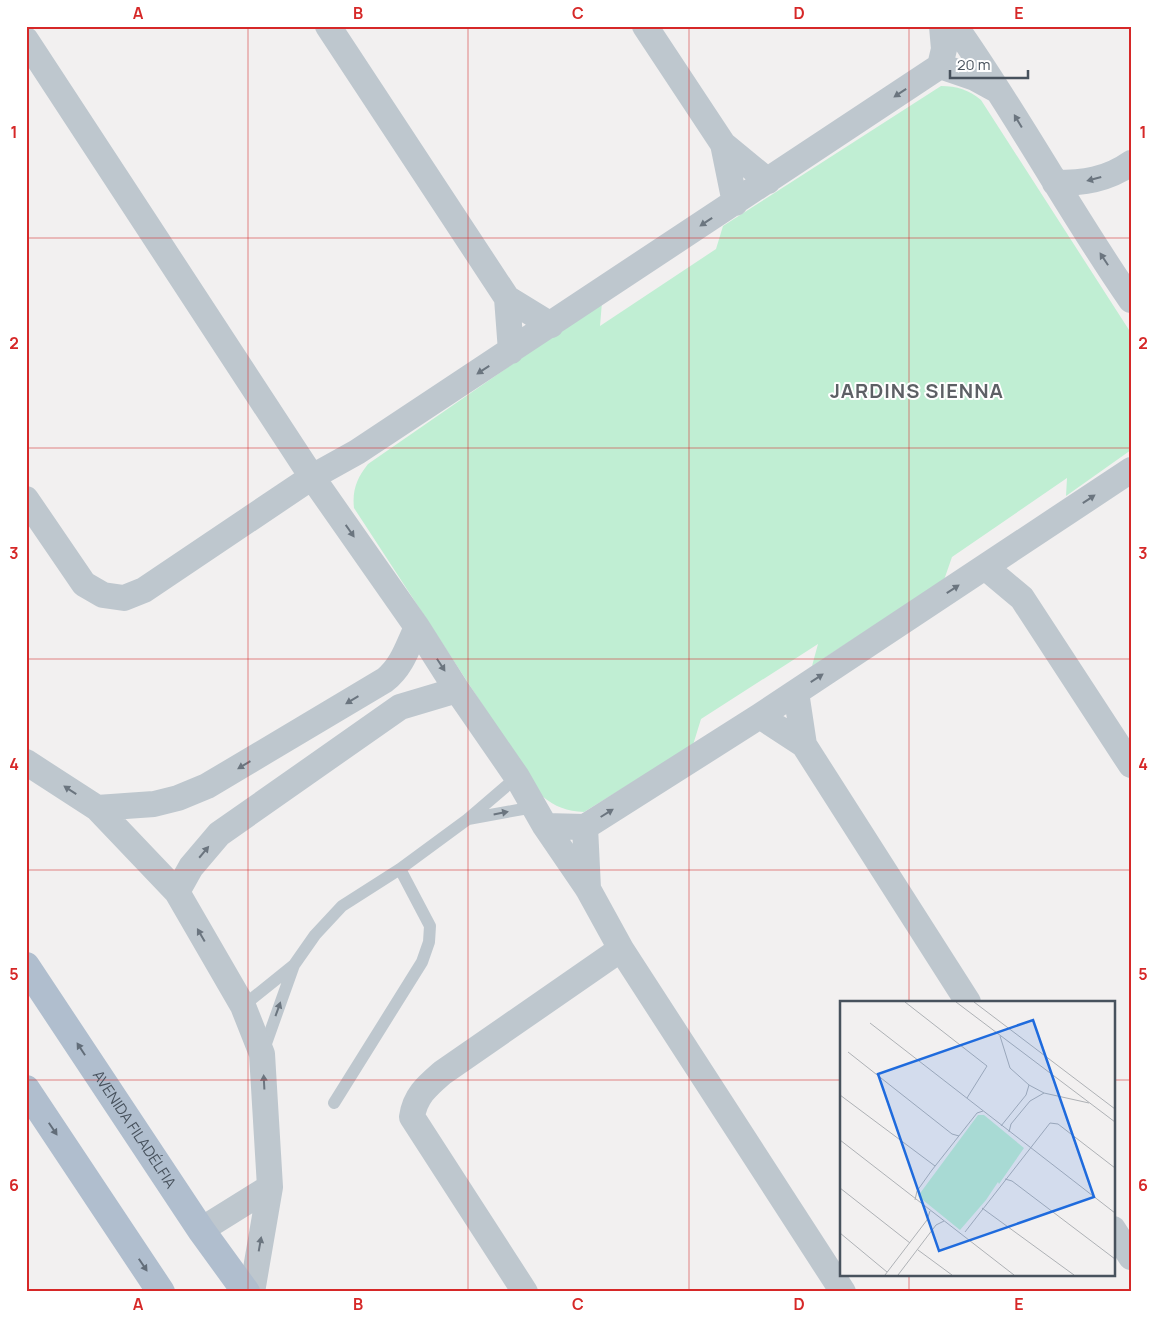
<svg xmlns="http://www.w3.org/2000/svg" width="1157" height="1318" viewBox="0 0 1157 1318" font-family="Manrope,sans-serif">
	<rect width="100%" height="100%" fill="#f2f0f0"/>
	<path fill="#c0eed3" d="M941,86C957,86 969,90 981,100L1131,333V450L1066,496L1067,478L952,557L944,580L812,666L818,644L701,719L693,745L584,812C567,811 555,807 542,796L354,508C352,490 357,478 368,464L602,302L600,326L716,249L723,226Z"/>
	<g fill="none" stroke-linecap="round" stroke-linejoin="round">
		<path stroke="#bec7ce" stroke-width="12" d="M468,819L534,807
			M243,1006L294,965L315,935L342,906L400,869L468,819L517,777
			M263,1052L294,965
			M334,1103L422,962L429,942L430,926L400,869"/>
		<path stroke="#bec7ce" stroke-width="26" d="M328,26L507,298L551,325
			M645,26L723,144L768,181
			M955,26C1018,115 1069,211 1131,300
			M26,40L312,477L417,627L457,690L517,777L545,826L588,889L621,949L843,1292
			M940,66L975,78L997,90
			M723,144L735,203
			M1055,183C1083,183 1107,180 1131,163
			M507,298L511,351
			M26,499L84,584L103,595L124,598L144,590L312,477L357,452L940,66L944,49L942,26
			M985,567L1022,598L1131,765
			M796,692L804,745
			M760,716L804,745L968,1002
			M26,762L97,808L177,892L243,1006L262,1054L270,1187L252,1292
			M97,808L154,804L178,798L207,786L385,680C402,667 408,646 417,627
			M545,826L585,827L760,716L1131,470
			M585,827L588,889
			M177,892L191,867L219,834L400,707L457,690
			M1113,1229L1131,1257
			M201,1230L270,1187
			M525,1292L412,1117C415,1096 427,1086 442,1073L621,949"/>
		<g stroke="#b0bece" stroke-width="28">
			<path id="s1" d="M26,966L201,1230L246,1292"/>
			<path d="M26,1089L161,1292"/>
		</g>
	</g>
	<defs><path id="oneway-solid" d="M-6-.8H1V-3.2L6.5 0L1 3.2V.8H-6Z" transform="scale(1.25)"/></defs>
	<g fill="#6b757f">
		<use href="#oneway-solid" transform="translate(900 93) rotate(146)"/>
		<use href="#oneway-solid" transform="translate(1018 121) rotate(-121)"/>
		<use href="#oneway-solid" transform="translate(1094 179) rotate(165)"/>
		<use href="#oneway-solid" transform="translate(706 222) rotate(146)"/>
		<use href="#oneway-solid" transform="translate(1104 259) rotate(-123)"/>
		<use href="#oneway-solid" transform="translate(483 370) rotate(147)"/>
		<use href="#oneway-solid" transform="translate(1089 499) rotate(-34)"/>
		<use href="#oneway-solid" transform="translate(350 531) rotate(55)"/>
		<use href="#oneway-solid" transform="translate(953 589) rotate(-33)"/>
		<use href="#oneway-solid" transform="translate(441 665) rotate(57)"/>
		<use href="#oneway-solid" transform="translate(817 678) rotate(-33)"/>
		<use href="#oneway-solid" transform="translate(352 700) rotate(149)"/>
		<use href="#oneway-solid" transform="translate(244 765) rotate(149)"/>
		<use href="#oneway-solid" transform="translate(70 790) rotate(-147)"/>
		<use href="#oneway-solid" transform="translate(501 813) rotate(-11)"/>
		<use href="#oneway-solid" transform="translate(607 813) rotate(-32)"/>
		<use href="#oneway-solid" transform="translate(204 852) rotate(-50)"/>
		<use href="#oneway-solid" transform="translate(201 935) rotate(-120)"/>
		<use href="#oneway-solid" transform="translate(278 1009) rotate(-70)"/>
		<use href="#oneway-solid" transform="translate(264 1082) rotate(-93)"/>
		<use href="#oneway-solid" transform="translate(260 1244) rotate(-80)"/>
	</g>
	<g fill="#626d79">
		<use href="#oneway-solid" transform="translate(81 1049) rotate(-123)"/>
		<use href="#oneway-solid" transform="translate(53 1129) rotate(56)"/>
		<use href="#oneway-solid" transform="translate(143 1265) rotate(56)"/>
	</g>
	<path fill="none" stroke="#d62828" stroke-width="1" stroke-opacity="0.55" d="M248,26V1292M468,26V1292M689,26V1292M909,26V1002M26,238H1131M26,448H1131M26,659H1131M26,870H1131M26,1080H841M1113,1080H1131M909,1274V1292"/>
	<g text-anchor="middle" stroke-width="4" stroke-linejoin="round" paint-order="stroke">
		<g font-size="15" fill="#48525d" stroke="#fff">
			<text dy="5" stroke="none"><textPath href="#s1" startOffset="196">AVENIDA FILADÉLFIA</textPath></text>
		</g>
		<g font-size="20" font-weight="bold" letter-spacing="1" fill="#5d6065" stroke="#fff">
			<text x="917" y="398">JARDINS SIENNA</text>
		</g>
	</g>
	<g transform="translate(840 1001)">
		<rect width="275" height="275" fill="#f2f0f0"/>
		<path d="M138,114H144L184,147L159,183L158,181L146,199L120,229L78,195Z" fill="#c0eed3"/>
		<path fill="none" stroke="#aeb1b5" stroke-width="1" d="M65,1L147,65L127,97M116,1L275,121M134,1L275,108M30,22L275,212M160,35L170,67L189,84L204,92L249,102M8,51L112,133L119,135M0,94L95,165M161,125L186,94L189,84M169,131L171,123L190,100L204,92M0,139L174,274M165,178L172,180L275,258M0,187L70,242M75,199L77,190L92,169L137,112L143,110M142,207L234,274M125,231L210,122L218,123L275,167M0,232L47,271M78,249L112,274M45,274L87,219L90,210M58,274L96,224L104,220"/>
		<path fill="#1f6bdd" fill-opacity="0.15" stroke="#1f6bdd" stroke-width="2.5" d="M193,19L254,196L99,250L38,73Z"/>
		<rect width="275" height="275" fill="none" stroke="#48525d" stroke-width="2.5"/>
	</g>
	<rect width="1157" height="1318" fill="none" stroke="#ffffff" stroke-width="55"/>
	<path d="M950 70v8h78v-8" fill="none" stroke="#48525d" stroke-width="2.5"/>
	<text x="957" y="70" font-size="15" fill="#48525d" stroke="#ffffff" stroke-width="4" paint-order="stroke">20 m</text>
	<rect x="28" y="28" width="1102" height="1262" fill="none" stroke="#d62828" stroke-width="2"/>
	<g font-size="16" text-anchor="middle" font-weight="bold" fill="#d62828">
		<text x="138" y="19">A</text>
		<text x="358" y="19">B</text>
		<text x="578" y="19">C</text>
		<text x="799" y="19">D</text>
		<text x="1019" y="19">E</text>
		<text x="14" y="138">1</text>
		<text x="1143" y="138">1</text>
		<text x="14" y="349">2</text>
		<text x="1143" y="349">2</text>
		<text x="14" y="559">3</text>
		<text x="1143" y="559">3</text>
		<text x="14" y="770">4</text>
		<text x="1143" y="770">4</text>
		<text x="14" y="980">5</text>
		<text x="1143" y="980">5</text>
		<text x="14" y="1191">6</text>
		<text x="1143" y="1191">6</text>
		<text x="138" y="1310">A</text>
		<text x="358" y="1310">B</text>
		<text x="578" y="1310">C</text>
		<text x="799" y="1310">D</text>
		<text x="1019" y="1310">E</text>
	</g>
</svg>
